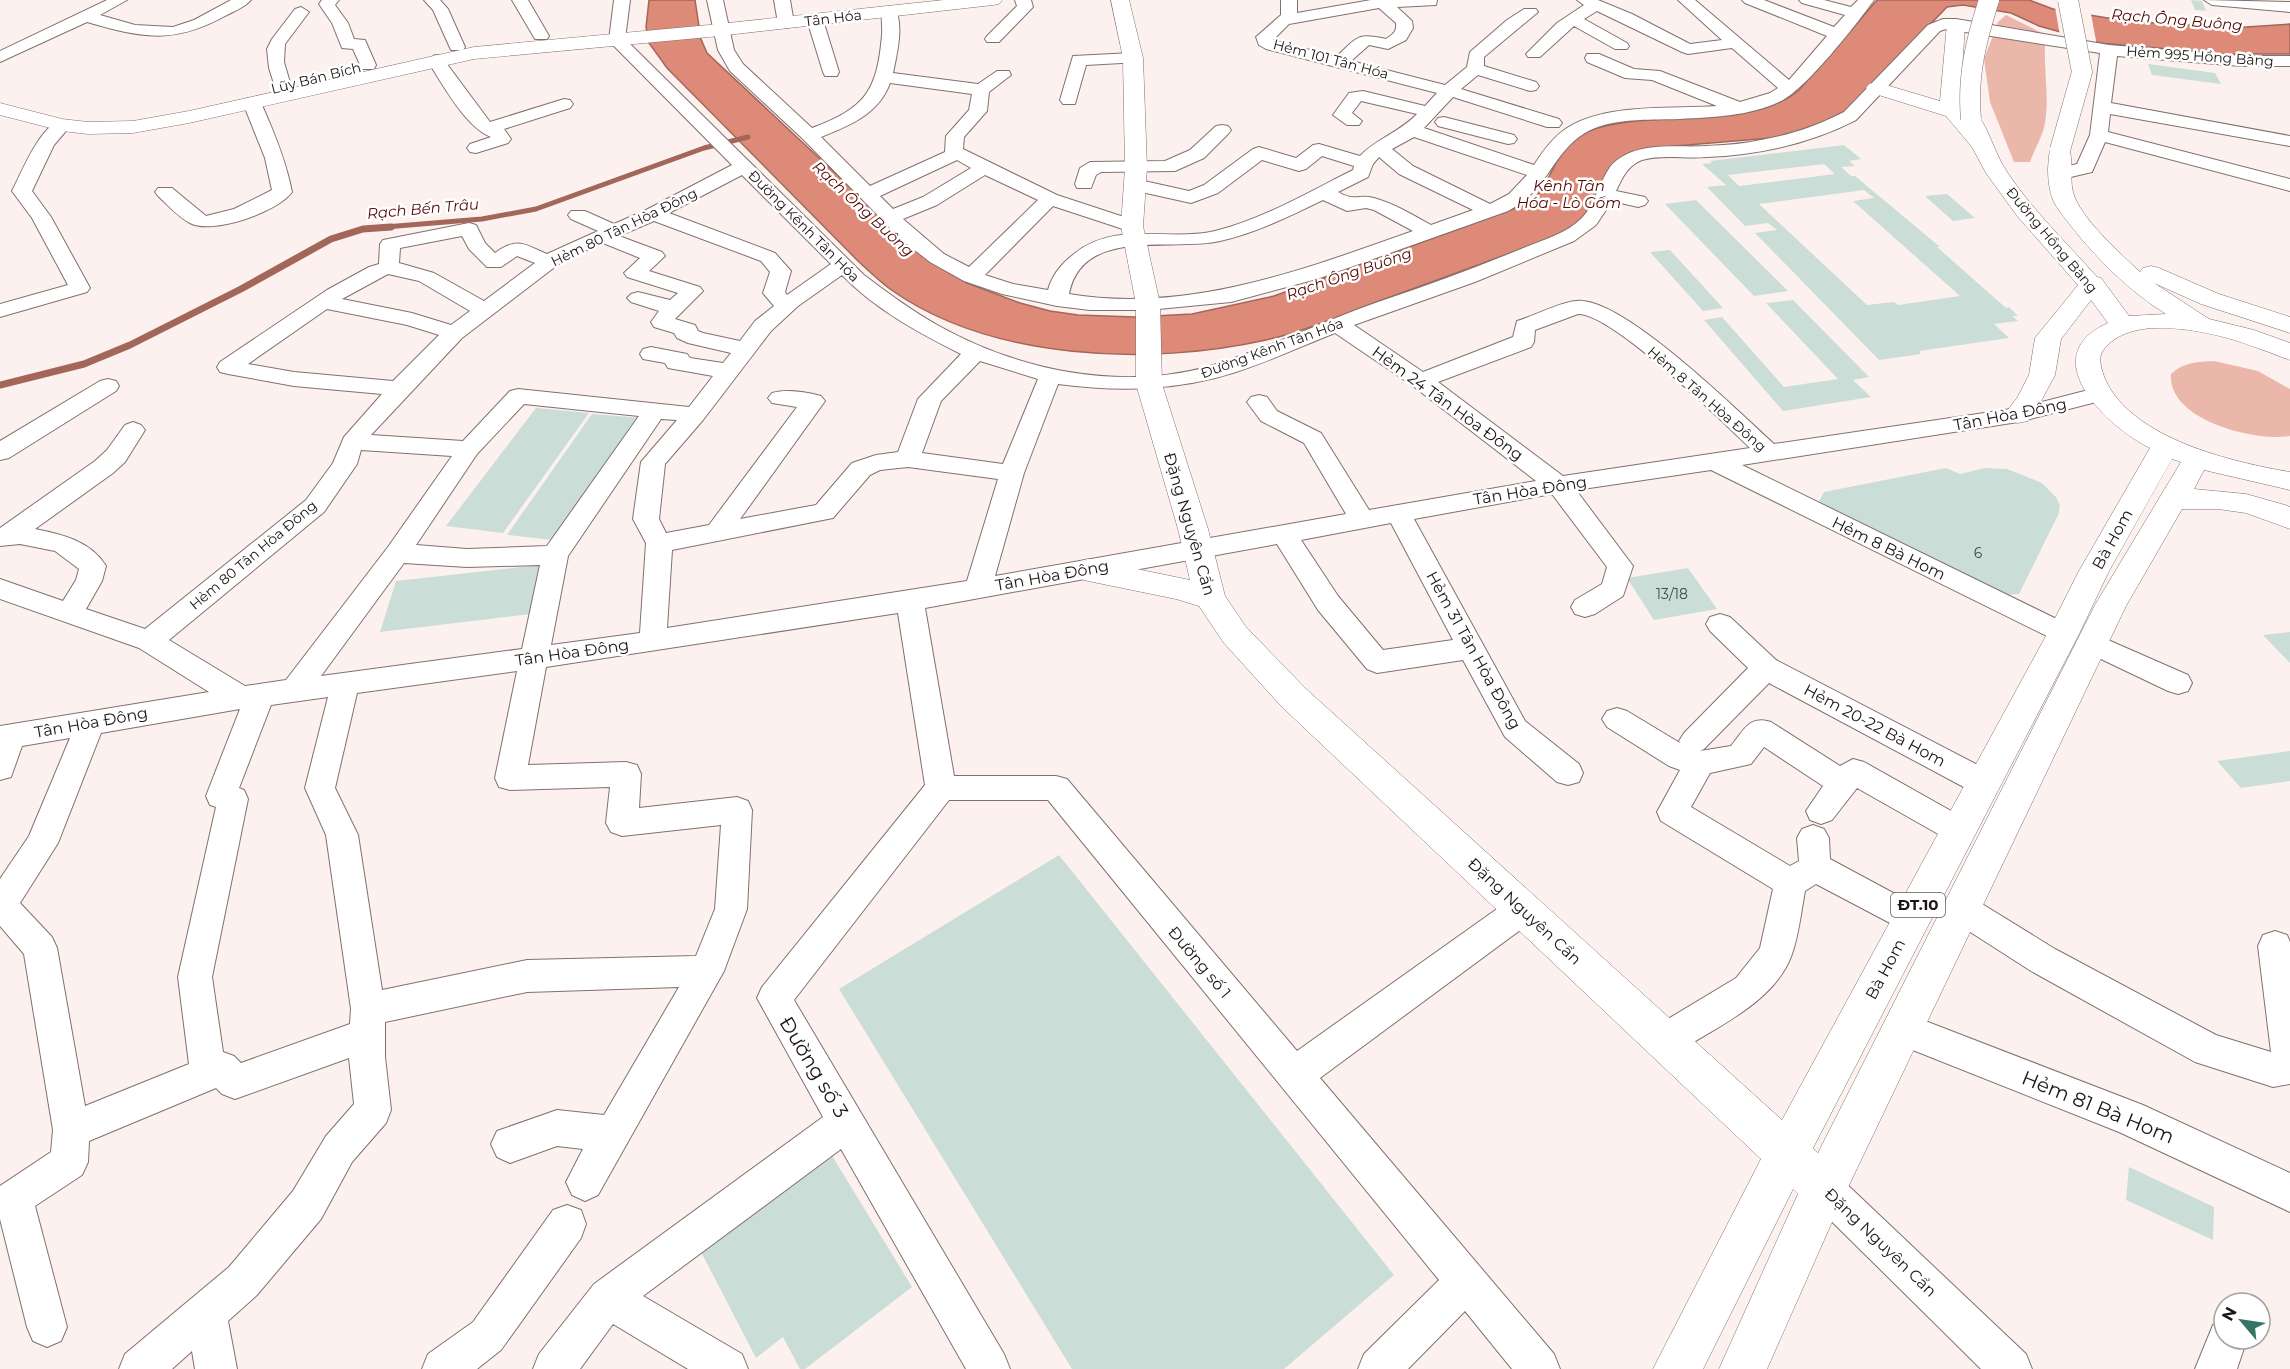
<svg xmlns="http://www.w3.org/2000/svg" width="2290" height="1369" viewBox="0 0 2290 1369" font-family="Montserrat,sans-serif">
	<rect width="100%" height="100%" fill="#fdf1ef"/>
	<path fill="#ecb7ab" d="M2006,15L2046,35C2042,64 2050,93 2045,123C2043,136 2034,150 2030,162H2014L1990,102L1984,59L1998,22Z
		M2214,361L2258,371L2290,389V436C2255,442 2167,420 2171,374C2184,362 2197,362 2214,361Z"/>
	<path fill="#dd8a78" stroke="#a3675a" stroke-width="1.5" d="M649,0H695L701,39L707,53L912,245L946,271L967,283L1020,303L1050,311L1078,315L1135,317L1192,314L1274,296L1519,207C1524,204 1531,201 1535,197C1556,176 1554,145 1589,131C1649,108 1752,131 1799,90L1877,0H2029L2053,9L2126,21L2231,28L2290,24V54H2224L2100,43L2039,26L2011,13L1963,5L1947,7L1850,108L1827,123L1812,129L1771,138L1651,148L1631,154L1579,225L1556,236C1498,258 1440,279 1382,300C1344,314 1306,331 1266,340C1150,366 991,361 890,289C879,281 869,271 859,262L667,68L649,43L646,27Z"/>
	<path fill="#fdf1ef" d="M2055,7L2091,14L2097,46L2060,36Z"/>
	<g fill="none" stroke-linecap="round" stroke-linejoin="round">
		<path stroke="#a3675a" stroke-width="5" d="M373,228L482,219L536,209L704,148L748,137"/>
		<path stroke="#a3675a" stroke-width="7" d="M0,385L84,364L130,345L241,289L331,239L363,229L391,227"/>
	</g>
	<path fill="#caddd7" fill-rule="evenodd" d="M2191,0L2202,1L2206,11L2195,10Z
		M2148,64L2215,73L2221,84L2152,75Z
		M1844,145L1861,159L1849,161L1855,166L1841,167L1851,176H1855L1940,247H1937L2006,308L2009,307L2018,316H2012L2018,321L1994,324L2009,338L1919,351L1921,354L1879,360L1755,233L1777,230L1768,223L1745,226L1707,187L1726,185L1702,164L1712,163L1710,161ZM1824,164L1835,174L1739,186L1728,175ZM1864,190L1874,198L1853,201L1960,296L1898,305L1894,302L1867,305L1759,204Z
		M1947,194L1975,218L1953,221L1925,196Z
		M1696,200L1700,204L1788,291L1754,296L1665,204Z
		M1670,250L1723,308L1703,311L1650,252Z
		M1793,300L1869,377L1853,380L1871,397L1783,411L1704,320L1722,317L1784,387L1838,379L1766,303Z
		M536,408L589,413L503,533L446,526Z
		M592,414L642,418L561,541L507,535Z
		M1946,468L1960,474L1985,468L2007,469L2042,483L2056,497L2060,506L2058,515L2019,594L2004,595L1822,506L1819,501L1824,492Z
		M548,564L539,613L380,632L396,581Z
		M1688,568L1717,609L1654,620L1627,578Z
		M2290,632V663L2263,635Z
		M2290,751V781L2241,788L2217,761Z
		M1059,855L1394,1275L1284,1369H1072L839,989Z
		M831,1154L912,1287L805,1369H800L783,1337L756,1358L698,1246Z
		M2129,1167L2214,1207L2213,1240L2126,1200Z"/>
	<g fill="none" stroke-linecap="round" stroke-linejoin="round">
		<g stroke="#81716d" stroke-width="2">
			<path id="minor" d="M107,0H127L100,15L135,25L173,27L194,20L231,0H251C244,8 232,12 223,17C172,45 139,37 87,22L0,62V51Z
				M322,0H339L335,5L348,23L354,39L365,40L376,65L374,69H362L353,49L342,48L332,23L319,4Z
				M424,0H440L448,9L465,47L463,50H451L433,10Z
				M512,0H528L549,36L547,39H535Z
				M614,0H630L625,39L864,275C888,293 912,311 939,326C1018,370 1118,391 1207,367C1266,350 1322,321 1381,301C1428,285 1475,268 1521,249C1542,240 1566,234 1582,218C1595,204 1599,183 1610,167C1633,140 1675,148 1706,146C1725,145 1743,144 1761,140C1790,135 1817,126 1844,112L1928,25L1943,19H1956L2109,45L2242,56H2290V66H2242L2117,56L2111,103L2290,136V146L2110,114L2108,132L2290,179V191L2105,142L2092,172L2058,180L2051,178L2049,174L2051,170L2077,164L2090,135L2100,53L1946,29L1940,31L1856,120C1809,144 1759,155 1706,157C1686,159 1662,154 1642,160C1628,165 1622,178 1616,191L1645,197L1648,201L1645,205L1638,207L1612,201L1596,225L1574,241L1475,282L1354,325L1423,372L1513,337L1517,321C1535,316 1565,299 1583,301C1630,305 1737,410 1774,444L2018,408L2100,387L2108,389L2111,394L2108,399L2018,422L1742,465L2073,627L2077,634L2073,641L2063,644L1711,470L1576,490L1633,566L1623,596L1595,614L1585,617L1575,614L1571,607L1575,600L1602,584L1607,567L1552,494L1414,519L1525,721L1579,764L1583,773L1579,782L1568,785L1557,782L1505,737L1463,660L1377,673L1367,669L1318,610L1277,544L925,608L954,776H1056L1067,779L1297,1051L1511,899L1523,895L1535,899L1539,909L1535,919L1320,1078L1554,1354L1560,1369H1512L1465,1311L1408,1369H1358L1364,1354L1439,1280L1048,800H949L794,1000L1004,1354L1010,1369H966L841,1149L643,1296L742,1354L748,1369H688L613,1324L580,1369H533L539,1354L594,1284L823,1117L757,998L762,987L925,785L898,613L546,667L528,765L626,762L637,765L641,774L639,808L737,797L748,801L752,810L747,909L724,971L598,1195L585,1201L572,1195L566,1182L583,1149L557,1146L510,1163L497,1157L491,1144L497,1131L557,1110L604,1115L679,987L527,992L385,1022V1057L391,1110L386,1123L352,1162L321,1219L257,1295L228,1321L237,1369H195L192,1351L172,1369H119L125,1354L229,1267L293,1191L326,1136L354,1104L349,1058L235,1099L222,1094L216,1088L89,1141L88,1162L82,1175L35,1206L67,1327L61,1341L47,1347L33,1341L27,1327L0,1219V1186L51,1152L53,1130L24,954L0,926V879L29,836L70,738L22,746L11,777L0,780V726L209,692L139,648L0,599V579L63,601L76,580L79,569L55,551L20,544L0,546V528L95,461L107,450L125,425L133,422L141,425L145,430L125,462L113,473L35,529C61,534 91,541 106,566L102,581L86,609L145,629L306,500L333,463L344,437L382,394L294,386L228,374L220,372L217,367L220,362L327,290L369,267L379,264L380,244L383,240L469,223L476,225L485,243L495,253C517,237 524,244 547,254L598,231L571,219L568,215L571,211H585L614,224L646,210L732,165L611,43L609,40ZM742,175L831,264L787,295L785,292L791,271L775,253L669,213ZM654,221L761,261L770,272L763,293L774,306L755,321L740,341L703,333L698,331L695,325L675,319L703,291L700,287L649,271L665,256L662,252L619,236ZM462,236L469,249L487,267H501L517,256L535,263L484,301L434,273L399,263L400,248ZM603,243L640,258L624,273L627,277L678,293L670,300L638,292L631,294L627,298L631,302L659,311L651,322L654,327L674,333L677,338L688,343L731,353L723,363L690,358L687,354L651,347L643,349L640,354L643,359L665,363L668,368L713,376L689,407L518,389L510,391L463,441L371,435L462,338L564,260ZM388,274L419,281L470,311L451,325L412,313L342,299ZM842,275C876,310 919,333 961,354L918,399L898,452L876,455L852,463L816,505L740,519L825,401L821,396C806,392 787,389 772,393L768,398L772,403L797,407L709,525L666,533L659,519L665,464L703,420L771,331L798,306ZM327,309L407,325L439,335L393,381L294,372L248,364ZM1578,314C1612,313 1722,421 1750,448L1563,476L1438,382L1531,347L1534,342L1535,330ZM1335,333L1413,386L1536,481L1369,510L1321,433L1277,411L1267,397L1259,395L1251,397L1247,402L1261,421L1304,443L1346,514L995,576L1024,473L1058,384C1119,392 1177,391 1236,372C1270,361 1302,346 1335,333ZM980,361L1038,379L1003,464L922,453L941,401ZM524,404L639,416L547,546L467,549L416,545L477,454ZM661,419L677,420L641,462L633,519L646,543L640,633L551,645L568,556ZM361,450L452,456L388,547L286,680L245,686L169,640L324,512L357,464ZM908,467L998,479L967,581L667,628L672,550L833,518L870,475L880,470ZM1391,523L1453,640L1383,650L1338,596L1301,540ZM404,563L467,567L540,565L522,649L321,676ZM517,671L495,778L499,787L510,790L610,787L606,823L611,832L622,836L721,825L715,909L696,956L527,960L382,990L358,835L335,788L357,693ZM328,697L305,788L326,835L351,1009L350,1024L241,1063L234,1056L223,1052L212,977L248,799L244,790L239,788L271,705ZM240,709L206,796L210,805L216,807L178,977L189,1064L85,1106L57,948L52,937L20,903L58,843L101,733Z
				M707,0H723L734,50L743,64L812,128C865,108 877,92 882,35C883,27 880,15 883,8H895C904,25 897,54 893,73L978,84L997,71H1009L1011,75L989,92L987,111L964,137L963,149L1057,195L1139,222L1142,226L1139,230L1132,232L1053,206L985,275L1013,284L1048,290C1052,275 1062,263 1074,254C1116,220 1168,242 1215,231C1263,219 1309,192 1353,170L1354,166L1322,156L1306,169L1299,171L1262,160L1218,193L1191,203L1128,189L1126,185L1128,181L1135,179L1189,191L1204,185L1253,149L1259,147L1296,158L1313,145L1319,144L1360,156C1376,139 1400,132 1417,114L1361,101L1352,113L1362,121L1359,125H1347L1333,115L1349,93L1363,91L1425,106L1437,93L1266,49L1259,45L1256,37L1281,15V0H1297V13L1371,0H1437L1436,5L1397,7L1412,21L1413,28L1406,40L1388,49L1369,45L1351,61L1445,85L1467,67L1470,52L1507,20L1524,9H1536L1538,12L1484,57V66L1536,82L1539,86L1536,90L1530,91L1478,75L1461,89L1559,119L1562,123L1559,127H1547L1453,97L1424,128L1534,165C1543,151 1553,137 1567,128C1605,103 1673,109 1717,106L1652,80L1625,78L1587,62L1585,58L1587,54H1599L1634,69L1660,71L1740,102L1770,93L1778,88L1732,48L1688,54L1682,52L1597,11L1584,19L1627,43L1629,46L1627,49H1615L1574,26L1540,57H1528L1526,54L1557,23L1584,5L1577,0H1598L1632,14L1690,44L1722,40L1678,0H1695L1789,80L1827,36L1745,3L1742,0H1764L1834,27L1845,15L1802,3L1799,0H1824L1851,7L1858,0H1874C1856,25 1808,86 1783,100C1753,116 1714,117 1680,119C1653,120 1621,118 1595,128C1563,141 1555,169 1533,192C1526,200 1517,206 1508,211L1317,279L1231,302L1148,310H1090L1057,306L1002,294L964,281L930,262L903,241L803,139L730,71L718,50ZM1379,8L1396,23C1397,32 1393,34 1386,39C1356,32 1357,38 1336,57L1273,40L1289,24ZM890,83L972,94L969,110L946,136L945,152L870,186L821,137C849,126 879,114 890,83ZM1414,137L1527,175L1509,194L1490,204L1413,166L1392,149ZM1379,157L1399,174L1473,210L1431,225C1413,215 1395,204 1374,198C1358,194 1356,202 1338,192L1368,177L1373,164ZM957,160L971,168L923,197L893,209L880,196ZM985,175L1038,200L969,267L944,254L903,219L937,205ZM1323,200L1347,211L1366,208L1374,210L1413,231C1303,270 1187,314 1069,294C1082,226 1172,252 1220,241C1256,233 1290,216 1323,200Z
				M774,0H790L794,23L792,26L786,28L778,23Z
				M1015,0H1031L1033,7L999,42H987L985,39L987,36L1017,6Z
				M2204,0L2290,2V12L2212,5Z
				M301,7L309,12L285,44L284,62L291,86L288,90H276L269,68L267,49L272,39L295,9Z
				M815,15L823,20L839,72L837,76H825L823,72L807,20Z
				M1133,53L1139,54L1141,58L1139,62L1086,65L1075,104H1063L1060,100L1073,56Z
				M435,55L441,56L490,122L564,99L570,100L573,104L570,108L504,129L511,139L508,143L476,153L470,152L467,148L470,144L491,137C465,127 442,83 427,60Z
				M252,98L258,99L261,103C274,132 286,161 292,192C278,212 212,235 190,223C178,217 168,205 158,196L155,192L158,188H172L206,216L234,209L272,190L265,158L243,103L246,99Z
				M1444,117L1514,135L1517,139L1514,143L1508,144L1438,126L1435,122L1438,118Z
				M62,120L68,121L71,125L54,145L32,191L51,217L90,288L87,292L0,317V304L68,285L32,218L12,191C22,172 40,125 62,120Z
				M1222,125L1228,126L1231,130L1228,134L1204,158L1175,171L1101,172L1096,175L1091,188H1077L1075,184L1080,168L1090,162L1165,161L1190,150L1216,126Z
				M108,379L116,381L119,386L116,391L9,458L0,460V441L100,381Z
				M1720,614L1730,617L1776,660L1995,774L1999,783L1995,792L1984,795L1973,792L1769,683L1704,749L1700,751L1731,746C1744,730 1749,715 1771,722L1840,766L1853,759L1864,762L1969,821L1974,830L1969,839L1958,843L1947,839L1857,788L1832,820L1821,824L1810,820L1806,811L1823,786L1764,747L1751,764L1710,773L1691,807L1790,866L1799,861L1797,838L1802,829L1813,825L1824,829L1829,838L1830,859L1923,909L1927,919L1923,929L1911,934L1816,884L1805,891C1801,912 1799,934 1792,954C1776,1001 1717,1027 1677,1052L1665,1057L1653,1052L1647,1040L1653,1028L1736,978L1760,948L1773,889L1661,821L1657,812L1680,770L1669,766L1607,727L1602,719L1607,711L1617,708L1627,711L1680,743L1679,741L1684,733L1748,668L1710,631L1706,624L1710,617Z
				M2092,633L2188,675L2192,683L2188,691L2178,694L2168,691L2082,650L2078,643L2082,636Z
				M1962,895L1974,899L2055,949L2216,1035L2271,1052L2258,946L2263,935L2275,931L2287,935L2290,942V1084L2273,1087L2195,1062L2031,971L1950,919L1946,909L1950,899Z
				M1902,1012L2143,1105L2290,1173V1212L2119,1132L1890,1041L1884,1029L1890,1017Z
				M1824,1169L1837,1175L2026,1354L2032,1369H1981L1811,1201L1805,1188L1811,1175Z
				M567,1205L581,1210L586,1224L581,1238L501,1350L477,1369H422L428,1354L473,1322L553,1210Z
				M2224,1320V1339H2247L2237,1369H2195L2213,1325Z"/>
		</g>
		<g stroke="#81716d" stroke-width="1">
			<path id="major" d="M944,0H1002L999,4L993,5L709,37L474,59L189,123L133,133L88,134L62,131L0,115V103L62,119L88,122L133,121L189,111L474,47L709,25Z
				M1111,0H1129L1143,58L1147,168L1143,226L1160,304L1162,384L1208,529L1225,596L1246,627L1305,688L1782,1120L2047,634L2079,571L2150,448C2107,427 2033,356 2108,323L2091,300L2061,339L2055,375L2038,407L2028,421L2018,423L2008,421L2004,415L2017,398L2029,375L2035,338L2078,285L2018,217L1986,173L1972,147L1946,116L1869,92L1866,88L1869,84L1876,82L1940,101L1947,24L1949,20H1963L1965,24L1960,104L1966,114L1978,115C1990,132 1995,154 2007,172C2033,211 2067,243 2097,277L2101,278L2129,316L2166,314C2129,291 2098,260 2071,226C2065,218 2057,209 2053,200C2049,190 2048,178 2048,168C2049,160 2048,152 2053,146L2060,144L2067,146C2075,156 2069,178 2073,192C2079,217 2121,254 2140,272L2143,268L2151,266L2159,268L2219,294L2290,317V333L2201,304L2154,283L2209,319L2254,330L2290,343V360C2280,357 2270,352 2260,349C2227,336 2189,327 2154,328C2134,329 2113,335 2102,352C2098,360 2102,371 2105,379C2132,439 2232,462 2290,472V490L2204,470L2194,489L2246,494L2285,505L2290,507V529L2246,513L2218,509H2182L2126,606L1840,1204L1767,1369H1719L1798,1194L1793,1189L1703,1369H1653L1761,1159L1281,706L1224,643L1199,606L1176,599L1088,581L1077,578L1073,570L1077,562L1088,559L1190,580L1178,529L1136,384V304L1121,226L1125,168L1123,58ZM2172,459L2181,462L2095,605L1818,1153L1813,1148L1826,1123L2079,634L2109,571Z"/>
		</g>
		<use href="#minor" fill="#fff" fill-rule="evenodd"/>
		<use href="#major" fill="#fff" fill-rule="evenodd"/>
		<g stroke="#81716d" stroke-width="21" stroke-linecap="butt">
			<path id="major-bridge" d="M1971,119C1967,77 1976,40 1989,0
				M2060,150L2082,72L2068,0"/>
		</g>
		<use href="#major-bridge" stroke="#fff" stroke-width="20"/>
	</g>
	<g text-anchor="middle" stroke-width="5" stroke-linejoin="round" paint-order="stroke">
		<g font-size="14" fill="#1c1615" stroke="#fff">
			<text transform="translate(833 18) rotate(-7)" y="5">Tân Hóa</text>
			<text transform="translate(2200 56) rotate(4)" y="5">Hẻm 995 Hồng Bàng</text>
			<text transform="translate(1331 59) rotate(15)" y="5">Hẻm 101 Tân Hóa</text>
			<text transform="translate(316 78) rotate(-14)" y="5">Lũy Bán Bích</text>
			<text transform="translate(804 226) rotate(45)" y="5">Đường Kênh Tân Hóa</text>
			<text transform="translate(624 227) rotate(-26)" y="5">Hẻm 80 Tân Hòa Đông</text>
			<text transform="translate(2052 240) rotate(50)" y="5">Đường Hồng Bàng</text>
			<text transform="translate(1272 348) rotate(-20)" y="5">Đường Kênh Tân Hóa</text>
			<text transform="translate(1707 399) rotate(41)" y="5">Hẻm 8 Tân Hòa Đông</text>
			<text transform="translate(253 555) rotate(-40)" y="5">Hẻm 80 Tân Hòa Đông</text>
		</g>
		<g font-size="14" fill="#484846">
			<text x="1978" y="558">6</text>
			<text x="1672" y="599">13/18</text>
		</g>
		<g font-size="15" font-style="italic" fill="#520600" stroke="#fff">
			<text transform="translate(2177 20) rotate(5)" y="5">Rạch Ông Buông</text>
			<text x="1569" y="191">Kênh Tân<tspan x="1569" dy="17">Hóa - Lò Gốm</tspan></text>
			<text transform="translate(423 209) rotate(-5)" y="5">Rạch Bến Trâu</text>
			<text transform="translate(863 209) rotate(43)" y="5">Rạch Ông Buông</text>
			<text transform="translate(1349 274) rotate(-19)" y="5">Rạch Ông Buông</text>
		</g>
		<rect fill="#fff" stroke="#605c5b" stroke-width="1.5" x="1891" y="893" width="54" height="24" rx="4.5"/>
		<g font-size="15" font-weight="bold" fill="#1c1615">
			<text x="1918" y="910">ĐT.10</text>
		</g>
		<g font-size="16" fill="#1c1615" stroke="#fff">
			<text transform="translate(1448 403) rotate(36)" y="6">Hẻm 24 Tân Hòa Đông</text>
			<text transform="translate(2010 414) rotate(-11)" y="6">Tân Hòa Đông</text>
			<text transform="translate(1530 490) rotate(-9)" y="6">Tân Hòa Đông</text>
			<text transform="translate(1190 524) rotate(74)" y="6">Đặng Nguyên Cẩn</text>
			<text transform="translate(2112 539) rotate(-61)" y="6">Bà Hom</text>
			<text transform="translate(1889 548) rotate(26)" y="6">Hẻm 8 Bà Hom</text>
			<text transform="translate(1052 575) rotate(-10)" y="6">Tân Hòa Đông</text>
			<text transform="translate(1474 650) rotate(61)" y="6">Hẻm 31 Tân Hòa Đông</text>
			<text transform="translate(572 652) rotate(-8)" y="6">Tân Hòa Đông</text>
			<text transform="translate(91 722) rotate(-10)" y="6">Tân Hòa Đông</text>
			<text transform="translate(1875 725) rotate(28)" y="6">Hẻm 20-22 Bà Hom</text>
			<text transform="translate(1525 911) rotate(43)" y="6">Đặng Nguyên Cẩn</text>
			<text transform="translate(1200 962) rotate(50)" y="6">Đường số 1</text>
			<text transform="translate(1885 969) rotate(-62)" y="6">Bà Hom</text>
			<text transform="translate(1881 1242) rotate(44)" y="6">Đặng Nguyên Cẩn</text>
		</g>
		<g font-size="20" fill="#1c1615" stroke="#fff">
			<text transform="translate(814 1067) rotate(59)" y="7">Đường số 3</text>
			<text transform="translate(2098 1107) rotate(22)" y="7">Hẻm 81 Bà Hom</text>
		</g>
	</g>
	<g transform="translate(2242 1321) rotate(299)"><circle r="28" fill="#ffffff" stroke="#a4a2a1" stroke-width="1.5"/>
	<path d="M0-4.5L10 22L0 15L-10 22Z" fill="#347666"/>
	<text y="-9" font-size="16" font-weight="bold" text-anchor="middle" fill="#1c1615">N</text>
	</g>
</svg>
